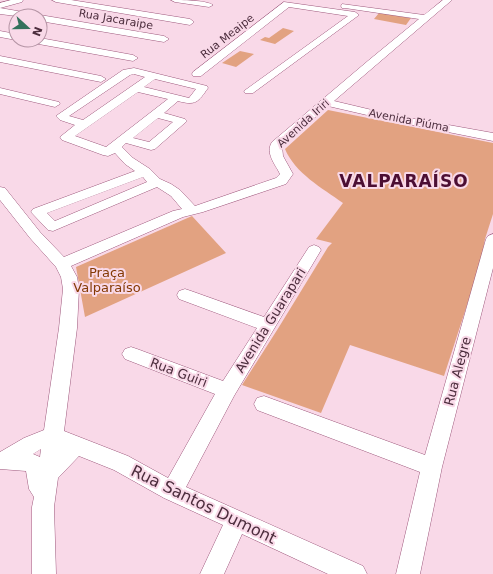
<svg xmlns="http://www.w3.org/2000/svg" width="493" height="574" viewBox="0 0 493 574" font-family="'DejaVu Sans',sans-serif">
	<rect width="100%" height="100%" fill="#f9d9e8"/>
	<path fill="#e2a281" d="M379,13L411,18L406,25L374,19Z
		M283,28L294,31L275,44L260,40L265,37L269,38Z
		M240,51L254,54L236,67L222,63Z
		M328,110L493,143V214L485,239L481,262L444,376L350,345L321,413L242,385L279,327L328,247L332,243L316,239L343,203C322,188 295,173 285,149Z
		M192,216L226,253L85,317L76,267Z"/>
	<g fill="none" stroke-linecap="round" stroke-linejoin="round">
		<g stroke="#9e597d" stroke-width="1">
			<path id="minor" d="M11,0H23L22,2L0,8V3Z
				M52,0H71L190,19L194,22L190,25L56,2Z
				M171,0C182,0 205,0 213,5L209,7L175,2Z
				M443,0H452L334,101L393,115L493,133V141L393,121L328,106L282,146L283,156L293,174L286,184L203,212L183,217L71,266L77,277L79,289L77,328L64,431L128,456L168,478L215,394L125,359L122,354L125,349L131,347L137,349L223,381L257,328L179,299L177,295L179,291L185,289L191,291L264,317L309,247L314,245L319,247L321,250L234,396L186,487L363,566L367,574H328L242,534L224,574H200L223,525L164,498L114,470L79,456L58,478L54,507L56,574H32V507L34,497L29,489L26,471L0,469V452L24,438L44,430L59,328L63,289L61,277L56,267L30,238L0,200V187L5,188L40,232L64,257L173,211L182,209L171,196L157,187L53,231L48,230L31,212L33,209L135,171L125,164L115,153L108,156L103,155L62,140L60,137L75,125L60,120L56,116L123,70L134,68L207,86L208,88C198,102 196,106 178,101L164,113L185,119L187,121L155,149L151,150L126,143L122,147L133,158L150,169L160,179L171,184L180,190L195,206L276,178L280,174C275,164 265,153 272,142L369,60L419,19L345,8H342L341,6L342,4L424,15ZM134,74L145,77L83,120L69,116L130,75ZM155,79L196,89L189,98L144,87ZM138,92L168,99L106,147L75,136ZM158,118L173,122L149,142L133,138ZM143,177L147,182L55,221L47,213ZM41,449L40,457L33,454Z
				M284,2L355,12L359,15L253,93H245L244,91L348,16L289,7L201,76H193L192,74L193,72Z
				M0,8L29,13L33,16H16L0,14Z
				M40,15L164,36L169,39L164,42L40,21V16H38Z
				M0,31L16,34V40L0,37Z
				M40,38L133,55L138,58L133,61L33,43L28,40H40Z
				M0,56L101,76L106,79L101,82L0,62Z
				M0,88L59,102L60,104L55,107L0,94Z
				M493,234V268L442,467L420,574H396L420,472L257,410L254,404L257,398L264,396L425,455L486,239L488,236Z"/>
		</g>
		<use href="#minor" fill="#fff" fill-rule="evenodd"/>
	</g>
	<g text-anchor="middle" stroke-width="4" stroke-linejoin="round" paint-order="stroke">
		<g font-size="11" fill="#4c2d3d" stroke="#f9d9e8">
			<text transform="translate(116 19) rotate(10)" y="4">Rua Jacaraipe</text>
			<text transform="translate(227 36) rotate(-38)" y="4">Rua Meaipe</text>
			<text transform="translate(409 120) rotate(11)" y="4">Avenida Piúma</text>
			<text transform="translate(303 123) rotate(-42)" y="4">Avenida Iriri</text>
		</g>
		<g font-size="13" fill="#843a05" stroke="#f9d9e8">
			<text x="107" y="277">Praça<tspan x="107" dy="15">Valparaíso</tspan></text>
		</g>
		<g font-size="13" fill="#4c2d3d" stroke="#f9d9e8">
			<text transform="translate(270 320) rotate(-58)" y="5">Avenida Guarapari</text>
			<text transform="translate(457 371) rotate(-75)" y="5">Rua Alegre</text>
			<text transform="translate(179 372) rotate(21)" y="5">Rua Guiri</text>
		</g>
		<g font-size="16" fill="#4c2d3d" stroke="#f9d9e8">
			<text transform="translate(204 504) rotate(26)" y="6">Rua Santos Dumont</text>
		</g>
		<g font-size="17" font-weight="bold" letter-spacing="1" fill="#4c0e33" stroke="#f9d9e8">
			<text x="404" y="187">VALPARAÍSO</text>
		</g>
	</g>
	<g transform="translate(28 28) rotate(111)"><circle r="19" fill="#f9d9e8" stroke="#b494a4"/>
	<path d="M0-3L7 15L0 10L-7 15Z" fill="#34715c"/>
	<text y="-6" font-size="11" font-weight="bold" text-anchor="middle" fill="#4c2d3d">N</text>
	</g>
</svg>
